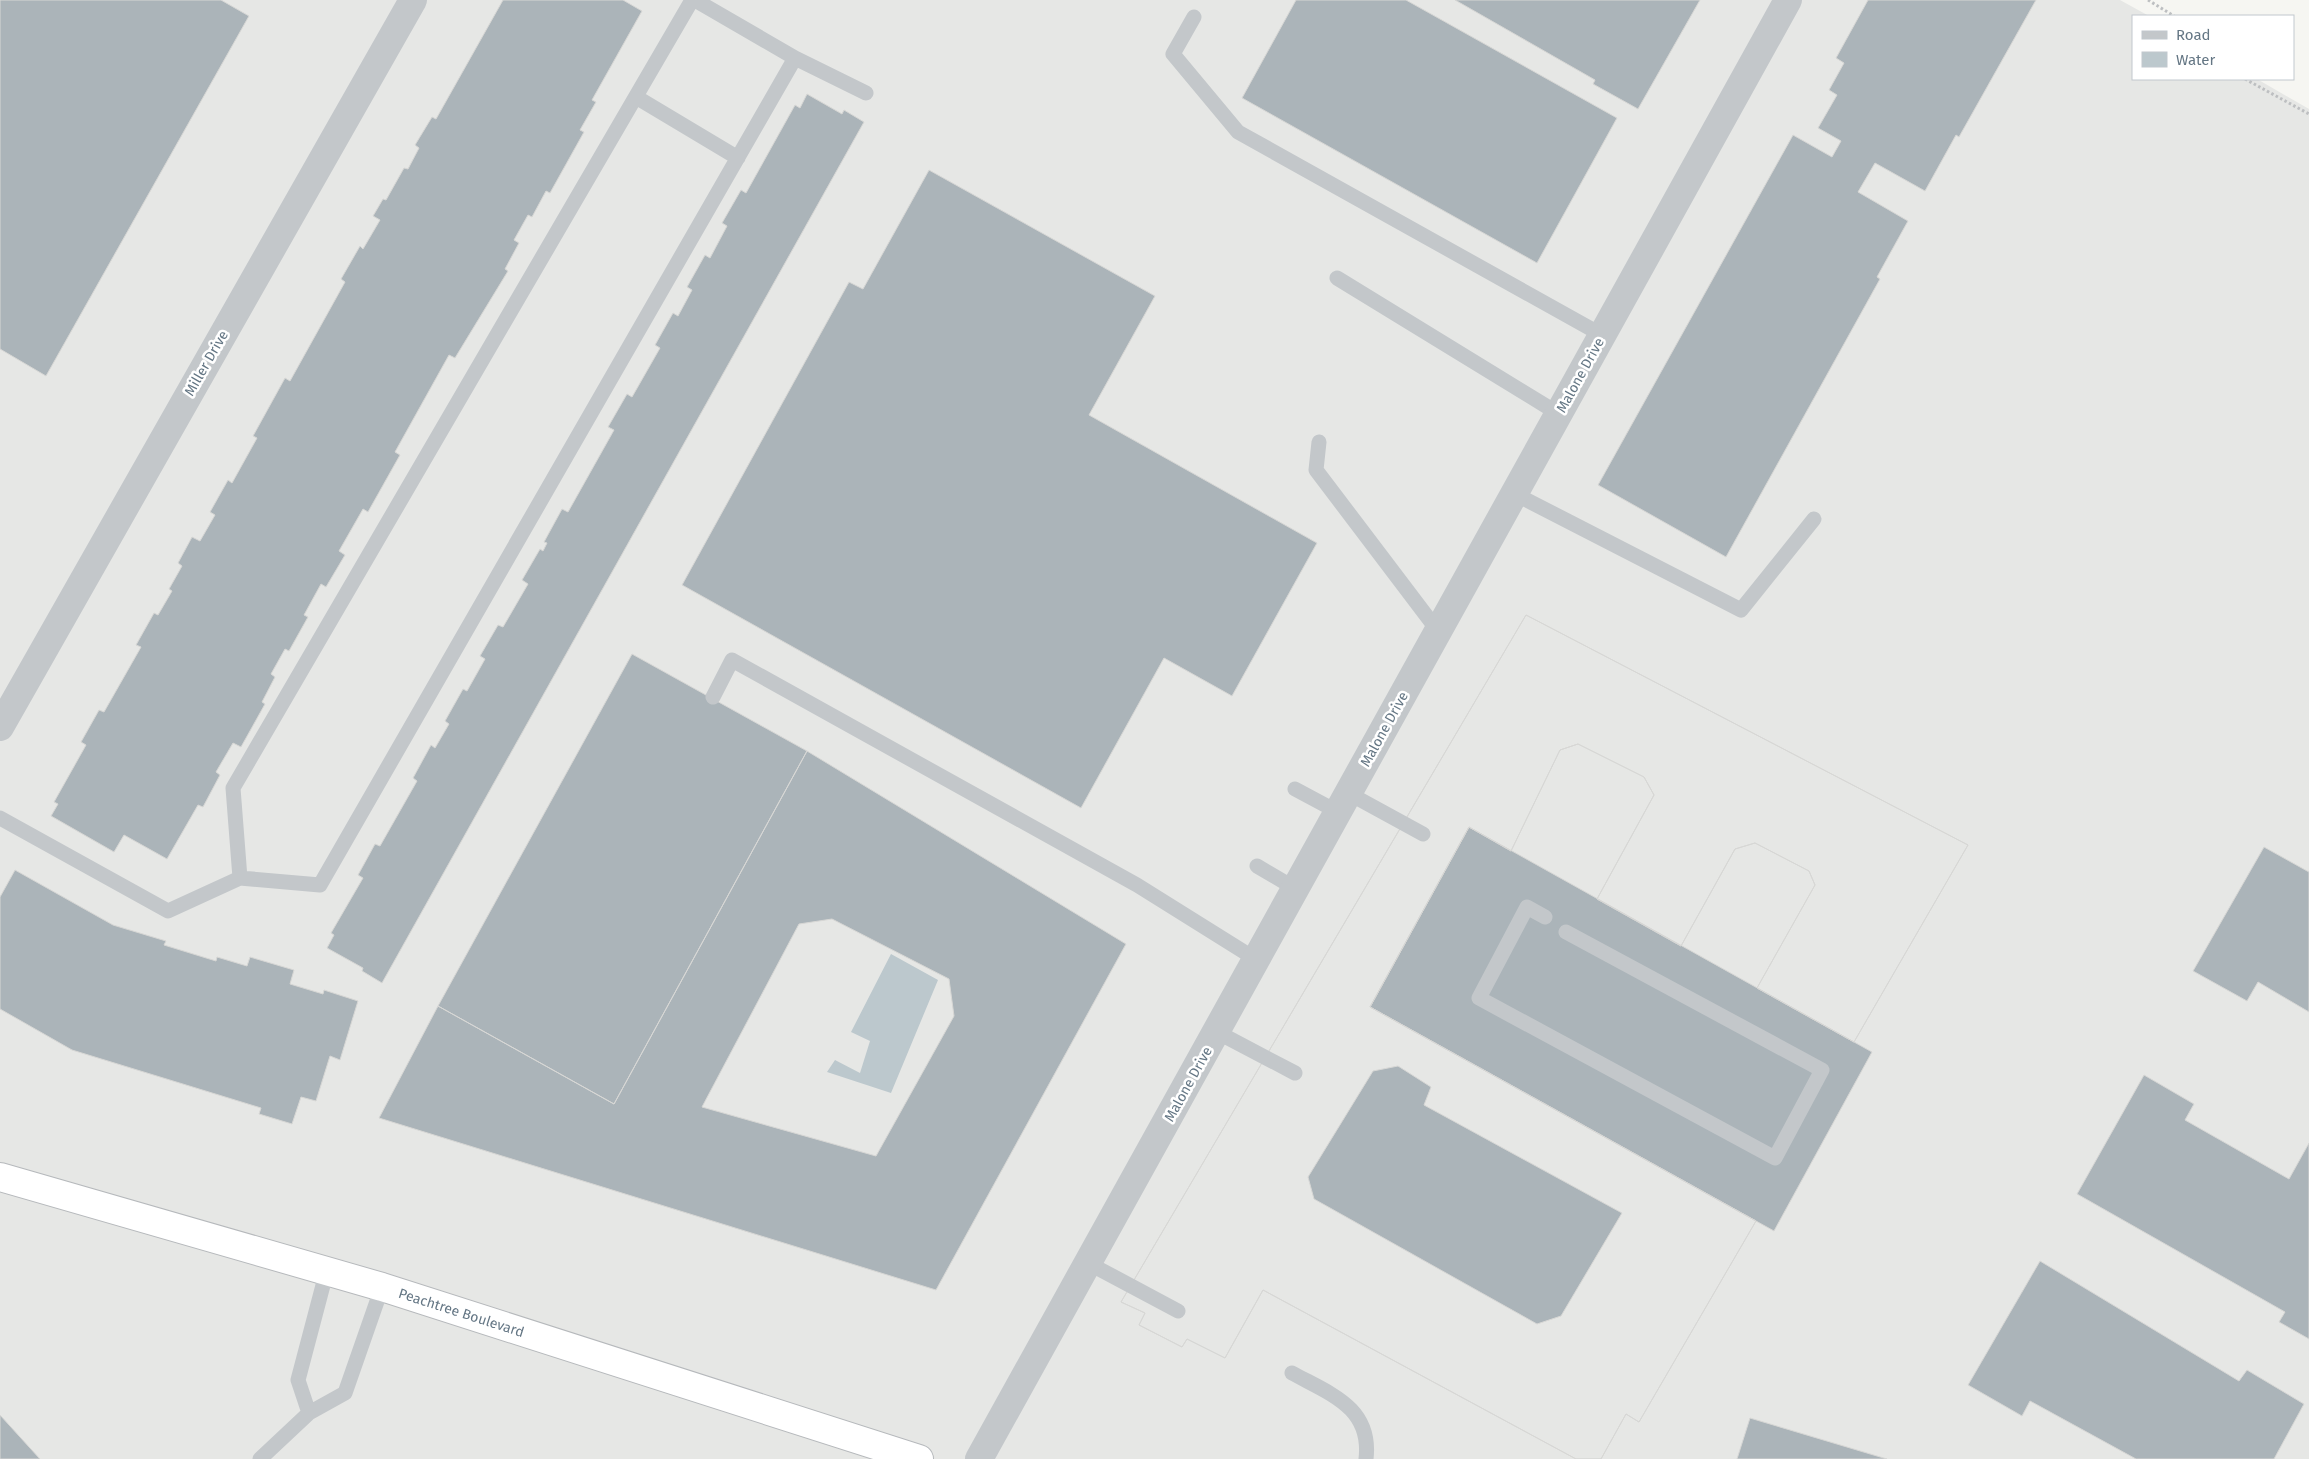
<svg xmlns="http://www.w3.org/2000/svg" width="2309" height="1459" viewBox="0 0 2309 1459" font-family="'Fira Sans',sans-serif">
	<rect width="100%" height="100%" fill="#f6f6f2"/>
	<path fill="#e6e7e5" d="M0,0H2120L2149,16H2133V79H2257L2309,109V1459H0Z"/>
	<path fill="#bcc8cd" d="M891,954L938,980L891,1093L827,1072L835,1060L860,1073L870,1041L851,1032Z"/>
	<path fill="#abb4b9" stroke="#d7d7d5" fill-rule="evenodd" d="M0,0H221L249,16L46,376L0,349Z
		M503,0H623L642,11L592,100L596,102L580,130L584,132L550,193L546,191L532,217L528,215L514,240L519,243L505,269L508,271L455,358L449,355L395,452L400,455L368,512L363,509L339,551L345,555L326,587L321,584L304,615L308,617L289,651L285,649L271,674L275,677L262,702L265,704L241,747L233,743L216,772L220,775L203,807L198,805L167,859L124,835L114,852L51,816L58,804L54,802L86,745L81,742L99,710L104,712L141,647L136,645L154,613L158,615L172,591L169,589L182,566L178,563L192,537L200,541L215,515L210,512L228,480L232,483L257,438L253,436L285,378L290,381L345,282L341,279L360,246L363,249L380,220L373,216L383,199L386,200L404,168L408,169L419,148L415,145L432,117L436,119Z
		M1296,0H1406L1617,118L1537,263L1242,98Z
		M1455,0H1700L1638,109L1593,84L1595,80Z
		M1868,0H2036L1959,137L1956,135L1925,191L1875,163L1858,192L1908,221L1877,277L1880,279L1726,557L1598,485L1793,135L1832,157L1841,141L1818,128L1837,95L1829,90L1844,63L1836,58Z
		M807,94L842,114L844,110L864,122L382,983L362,971L363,968L327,948L334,935L331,933L363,878L358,875L375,844L380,846L417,781L413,778L431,745L435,748L449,724L445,721L463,689L467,691L485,659L480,656L498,625L503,627L528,584L522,580L540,549L543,551L547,543L544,542L562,509L568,512L614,430L608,427L627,394L632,397L660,348L655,345L673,313L678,316L692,290L687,287L705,255L710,258L727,226L722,223L741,190L746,193L795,105L800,108Z
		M929,170L1155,296L1089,415L1317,543L1232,696L1164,658L1081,808L682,585L849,282L863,289Z
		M1526,615L1968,845L1854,1042L1757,988L1815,885L1809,871L1755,843L1735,849L1681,946L1597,899L1654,795L1644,777L1578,744L1560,750L1511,851L1469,827L1370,1007L1756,1221L1639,1422L1626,1414L1601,1459H1576L1263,1290L1225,1358L1187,1339L1182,1347L1139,1325L1145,1313L1121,1302ZM1398,1066L1431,1087L1424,1105L1622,1213L1561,1316L1537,1324L1314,1199L1308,1177L1373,1071Z
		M1526,615L1968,845L1854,1042L1757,988L1815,885L1809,871L1755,843L1735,849L1681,946L1597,899L1654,795L1644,777L1578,744L1560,750L1511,851L1469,827L1370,1007L1756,1221L1639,1422L1626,1414L1601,1459H1576L1263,1290L1225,1358L1187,1339L1182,1347L1139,1325L1145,1313L1121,1302Z
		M632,654L807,751L614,1104L438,1006Z
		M807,751L1126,944L936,1290L379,1118L438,1006L614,1104ZM832,919L949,979L954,1016L876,1156L702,1107L799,924Z
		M1469,827L1872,1052L1774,1231L1370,1007Z
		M2264,847L2309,872V1012L2258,982L2247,1001L2193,971Z
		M15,870L113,925L166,941L164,945L216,961L217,957L247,966L250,957L294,970L290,984L323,994L324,990L358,1001L340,1060L330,1056L316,1101L301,1097L292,1124L259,1114L261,1108L72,1050L0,1009V897Z
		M2144,1075L2194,1104L2185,1120L2289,1179L2309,1143V1339L2279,1322L2285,1312L2077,1194Z
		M2040,1261L2239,1381L2247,1370L2304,1404L2274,1459H2136L2030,1401L2022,1416L1968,1385Z
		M0,1415L40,1459H0Z
		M1750,1418L1887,1459H1737Z"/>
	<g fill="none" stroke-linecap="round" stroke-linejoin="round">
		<g stroke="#b6b9bc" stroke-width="30">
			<g id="highway">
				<path id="s1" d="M0,1177L382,1287L919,1459"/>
			</g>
		</g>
		<path stroke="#bdbfc1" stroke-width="3" stroke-dasharray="2.5 2.5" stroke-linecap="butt" d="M2148,0L2174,16
			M2245,79L2309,114"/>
		<path stroke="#c3c7ca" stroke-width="15" d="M1194,17L1173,54L1238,132L1602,335
			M795,58L866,93
			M636,97L738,158
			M1337,278L1559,414
			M1319,442L1316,470L1438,631
			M1515,494L1741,610L1814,519
			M713,697L732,660L1137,885L1257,960
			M1295,789L1338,812
			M1348,793L1423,834
			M0,818L168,911L240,878L233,788L692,0
			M1257,866L1296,889
			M240,878L320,885L795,58L695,0
			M1545,917L1527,907L1479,998L1775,1158L1822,1070L1566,932
			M1217,1032L1295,1073
			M1088,1263L1178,1311
			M1292,1373C1330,1394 1372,1407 1366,1459
			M309,1413L298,1380L327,1270
			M260,1459L309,1413L345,1393L382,1287"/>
		<path stroke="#c3c7ca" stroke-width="28" d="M0,727L413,0
			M979,1459L1788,0"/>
		<use href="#highway" stroke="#fff" stroke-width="28"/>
	</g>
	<g text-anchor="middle" stroke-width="5" stroke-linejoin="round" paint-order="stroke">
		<g font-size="14" fill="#647684" stroke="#fff">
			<text transform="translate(206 363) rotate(-60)" y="5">Miller Drive</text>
			<text transform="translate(1580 375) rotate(-61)" y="5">Malone Drive</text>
			<text transform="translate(1384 729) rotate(-61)" y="5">Malone Drive</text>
			<text transform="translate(1188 1084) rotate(-61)" y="5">Malone Drive</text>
			<text dy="5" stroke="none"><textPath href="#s1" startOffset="481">Peachtree Boulevard</textPath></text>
		</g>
	</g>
	<rect x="2132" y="15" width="162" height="65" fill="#ffffff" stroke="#c1c8ce"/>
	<rect x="2142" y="31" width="25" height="8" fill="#c3c7ca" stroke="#c1c8ce"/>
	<text x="2176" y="40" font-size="15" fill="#647684">Road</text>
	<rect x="2142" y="52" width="25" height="15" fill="#bcc8cd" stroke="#c1c8ce"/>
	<text x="2176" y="65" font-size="15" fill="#647684">Water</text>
</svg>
